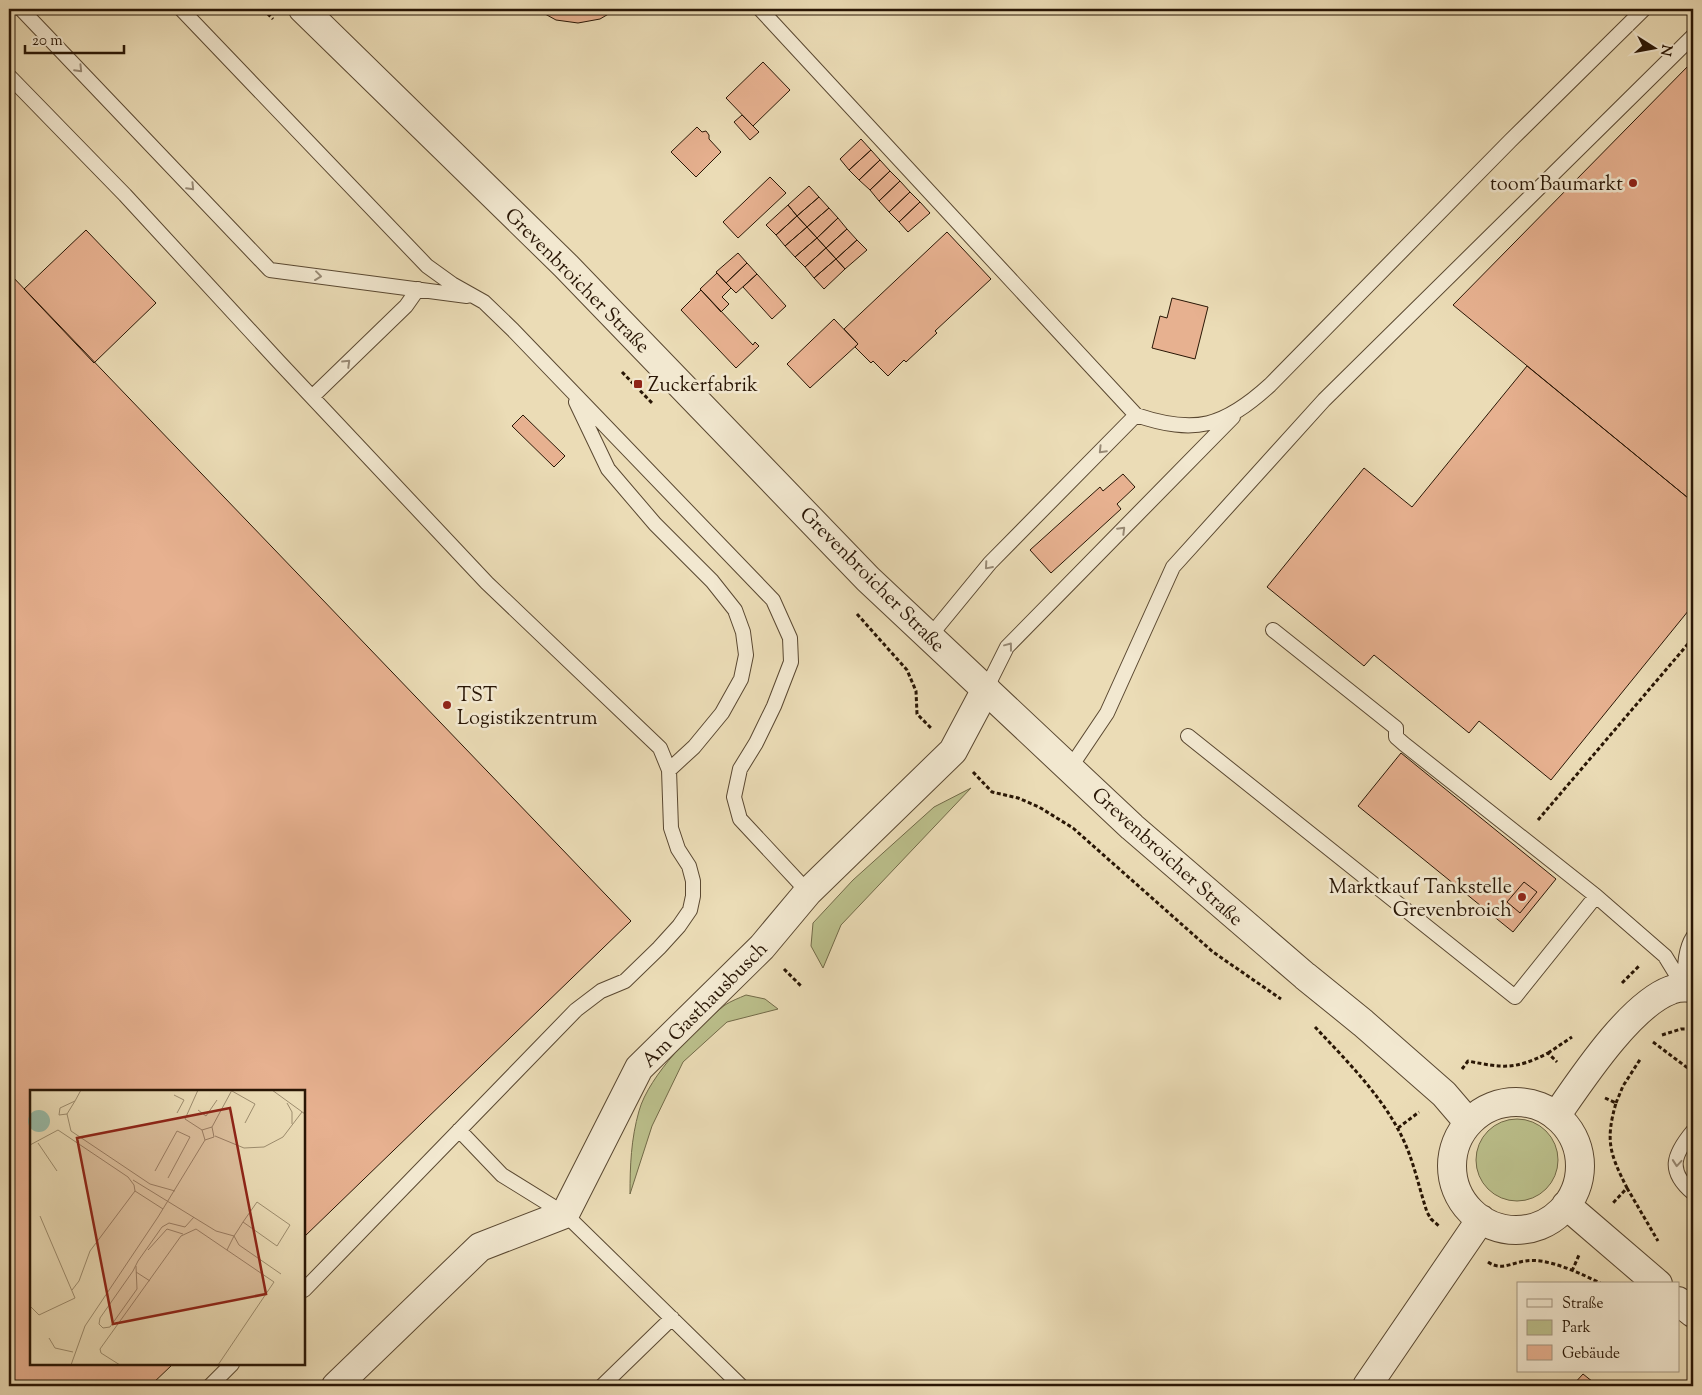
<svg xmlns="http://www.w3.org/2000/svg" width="1702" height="1395" viewBox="0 0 1702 1395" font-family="'Sorts Mill Goudy',serif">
	<rect width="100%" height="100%" fill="#ebdcb6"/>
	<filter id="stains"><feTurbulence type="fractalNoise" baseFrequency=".004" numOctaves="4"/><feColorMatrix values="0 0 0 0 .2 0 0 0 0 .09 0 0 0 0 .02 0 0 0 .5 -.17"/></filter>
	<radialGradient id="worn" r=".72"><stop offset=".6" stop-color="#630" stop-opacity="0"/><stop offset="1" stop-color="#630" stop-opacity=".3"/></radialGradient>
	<path fill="#bbbf8b" stroke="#726a48" d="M971,788L841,925L823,968L811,946L813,923L853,880L934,807Z
		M746,995L765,999L778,1009L727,1022L683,1062L652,1126L630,1194C630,1166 631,1139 639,1111C649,1075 696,1028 725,1005C731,1001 739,998 746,995Z
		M1476 1160a41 41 0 1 1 82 0a41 41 0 1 1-82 0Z"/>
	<path fill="#e7b190" stroke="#291605" d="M536,9H617L600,19L578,23L556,20Z
		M1693,61V502L1453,305Z
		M763,62L790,90L753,126L726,98Z
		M742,115L759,132L750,140L734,122Z
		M697,127L702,132L706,131L709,135V139L721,152L696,177L671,152Z
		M861,139L871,150L849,170L840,159Z
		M871,150L880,160L859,180L849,170Z
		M880,160L890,171L870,190L859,180Z
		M890,171L900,181L879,201L870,190Z
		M770,177L786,193L738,238L723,222Z
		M900,181L910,192L889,212L879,201Z
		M809,186L819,197L797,216L788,205Z
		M910,192L920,202L899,222L889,212Z
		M819,197L829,208L807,227L797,216Z
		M920,202L930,213L908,232L899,222Z
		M788,205L797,216L776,235L766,225Z
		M829,208L838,218L817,238L807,227Z
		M797,216L807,227L785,246L776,235Z
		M838,218L847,229L826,248L817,238Z
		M807,227L817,238L795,257L785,246Z
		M847,229L857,240L836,259L826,248Z
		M86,230L156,303L94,363L24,289Z
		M947,232L991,279L935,331L937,333L906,362L904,360L888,376L873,361L871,363L855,347L858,344L844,329Z
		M817,238L826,248L805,267L795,257Z
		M857,240L867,250L845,269L836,259Z
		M826,248L836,259L814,278L805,267Z
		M738,253L747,263L726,283L716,272Z
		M836,259L845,269L824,289L814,278Z
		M747,263L757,274L736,293L726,283Z
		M9,273L631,921L304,1237V1091H31V1364H173L150,1386H9Z
		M717,273L731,288L722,297L729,304L721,312L700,289Z
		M757,274L786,306L772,319L743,287Z
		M701,290L753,345L755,342L759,346L736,368L681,310Z
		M1172,298L1208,307L1195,359L1152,348L1160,316L1167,318Z
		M834,319L858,344L810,388L787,364Z
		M1527,366L1693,502V605L1551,780L1479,721L1469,733L1374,655L1364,666L1267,587L1364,468L1412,507Z
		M523,415L565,456L554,467L512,426Z
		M1123,474L1135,487L1117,504L1121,509L1051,573L1030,550L1100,487L1103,491Z
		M1401,753L1556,879L1513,932L1358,806Z
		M1524,882L1537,892L1520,913L1507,902Z
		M1583,1374L1598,1386H1572Z"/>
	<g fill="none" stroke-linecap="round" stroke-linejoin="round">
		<g stroke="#5a4831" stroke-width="16">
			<path id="service" d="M21,9L270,270L467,296
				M181,9L427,266L452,284L484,302L513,330L773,600L790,638L791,662L774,706L756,743L740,769L734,797L740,819L808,892
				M760,9L1136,415C1195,435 1224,427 1270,385L1510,141L1644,9
				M9,76L125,195L279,362L487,583L660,748L669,770L671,828L678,849L689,866L693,881V896L690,910L679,926L659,948L625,981L601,991L576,1010L304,1290
				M312,397L406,306L418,289
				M576,402L608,469L655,524L712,581L735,610L743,632L746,655L741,679L722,713L694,747L669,770
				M930,636L990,563L1136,415
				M986,689L1007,647L1233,417
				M1188,736L1515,997L1596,896L1404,744L1396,737V728L1273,630
				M1070,768L1107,713L1173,567L1324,400L1693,36
				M1596,896L1665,956L1684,987
				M1684,987C1685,972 1684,951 1693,937
				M459,1130L502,1175L565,1214L741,1386
				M1693,1131C1673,1155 1667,1171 1693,1193
				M210,1386L232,1364
				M602,1386L672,1318"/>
		</g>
		<g stroke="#5a4831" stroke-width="30">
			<path id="minor" d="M1556,1116C1581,1080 1630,1005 1671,990C1678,987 1686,987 1693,988
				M336,1386L480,1247L565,1214L639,1068L762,947L808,892L953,751L986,689"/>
		</g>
		<g stroke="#5a4831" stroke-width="30">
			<path id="tertiary" d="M303,9L566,266L868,579L1132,827L1305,976L1363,1023L1444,1094L1468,1122
				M1452 1166a64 64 0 1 1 128 0a64 64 0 1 1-128 0Z
				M1566,1205L1658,1284
				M1678,1301L1693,1313
				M1367,1386L1481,1219"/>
		</g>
		<path stroke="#291605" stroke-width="3" stroke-dasharray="4 2.5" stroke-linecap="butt" d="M263,9L273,19
			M622,372L652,403
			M857,614L907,670L916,691L917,714L931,728
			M973,772L992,792L1018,798L1039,807L1073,828L1213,952L1281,999
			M1538,820L1693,638
			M784,969L802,987
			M1622,983L1639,966
			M1315,1027C1346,1060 1384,1098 1403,1139C1414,1162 1419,1188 1427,1212L1431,1219L1439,1226
			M1662,1035L1681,1029H1693
			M1653,1042L1693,1072
			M1548,1053L1572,1037
			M1462,1069L1468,1061C1503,1068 1515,1070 1548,1053L1557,1062
			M1605,1098L1616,1103C1605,1141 1610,1154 1627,1188L1612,1204
			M1616,1103L1623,1086L1641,1058
			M1398,1128L1419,1112
			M1627,1188L1658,1241
			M1488,1262C1501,1271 1511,1263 1525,1261C1547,1257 1582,1274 1602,1284
			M1572,1271L1579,1255"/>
		<use href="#service" stroke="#f2e8d0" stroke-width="14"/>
		<use href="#minor" stroke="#f2e8d0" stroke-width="28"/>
		<use href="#tertiary" stroke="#f2e8d0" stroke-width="28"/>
	</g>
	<defs><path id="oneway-chevron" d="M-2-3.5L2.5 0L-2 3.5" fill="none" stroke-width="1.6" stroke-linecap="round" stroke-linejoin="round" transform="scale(1.25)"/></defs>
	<g stroke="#988a75">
		<use href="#oneway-chevron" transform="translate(79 69) rotate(46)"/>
		<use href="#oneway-chevron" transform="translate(191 187) rotate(46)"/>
		<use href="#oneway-chevron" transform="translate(318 276) rotate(7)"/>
		<use href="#oneway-chevron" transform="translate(347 363) rotate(-44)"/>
		<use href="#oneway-chevron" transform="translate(1102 450) rotate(134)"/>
		<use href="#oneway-chevron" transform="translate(1122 530) rotate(-45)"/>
		<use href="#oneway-chevron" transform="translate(988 566) rotate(131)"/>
		<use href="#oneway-chevron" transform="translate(1009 646) rotate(-53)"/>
		<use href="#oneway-chevron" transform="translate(1677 1163) rotate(95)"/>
	</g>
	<g fill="#8f2418" stroke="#f2e8d0" stroke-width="2">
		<circle cx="1633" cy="183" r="5"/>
		<rect x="633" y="379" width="10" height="10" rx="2.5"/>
		<circle cx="447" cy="705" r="5"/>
		<circle cx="1522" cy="897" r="5"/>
	</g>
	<g text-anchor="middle" stroke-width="5" stroke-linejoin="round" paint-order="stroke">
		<g font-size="20" fill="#291605" stroke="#f2e8d0" text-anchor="end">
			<text x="1623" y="190">toom Baumarkt</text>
			<text x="648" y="391" text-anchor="start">Zuckerfabrik</text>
			<text x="457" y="701" text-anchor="start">TST<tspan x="457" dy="23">Logistikzentrum</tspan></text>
			<text x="1512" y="893">Marktkauf Tankstelle<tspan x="1512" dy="23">Grevenbroich</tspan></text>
		</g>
		<g font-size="20" fill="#291605" stroke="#f2e8d0">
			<text transform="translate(578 280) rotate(45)" y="7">Grevenbroicher Straße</text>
			<text transform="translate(873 579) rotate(45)" y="7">Grevenbroicher Straße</text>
			<text transform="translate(1168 856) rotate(42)" y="7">Grevenbroicher Straße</text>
			<text transform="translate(704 1004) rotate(-45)" y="7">Am Gasthausbusch</text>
		</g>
	</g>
	<g transform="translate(30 1090)">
		<rect width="275" height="275" fill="#ebdcb6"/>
		<path d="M-2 31a11 11 0 1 1 22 0a11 11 0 1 1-22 0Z" fill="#99bca9"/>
		<path fill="none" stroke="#9d8d6f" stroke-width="1" d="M168,0L155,29L172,40M242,0L275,24M202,1L225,14L215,33M144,5L154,10L147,23M45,11L30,18L29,25L37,24L45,11L51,0M257,13L262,22V34M168,20L176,26L187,10M37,24L41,41L120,94L145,101M182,37L202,0M185,46L214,58L234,57L253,47L272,22M175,50L184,47L182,37M175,50L172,40L182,37M8,53L27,81M0,55L28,40L98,87L104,95L105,101L60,161L49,191L42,200M125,81L147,41L160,47L138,88M103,90L186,141L204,146L209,155L251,184M105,101L133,119M118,160L137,139L153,144M197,160L204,146L208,140L213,132L227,112L260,135L247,156L213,132M106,176L107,199L80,237L73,238L69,234L70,228L103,181L108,171L132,137L139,133L155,137L164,127M106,182L120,191M0,216L9,225L45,208L10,126M19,248L25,258L43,262M41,275L55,236L128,127L175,50M90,275L71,263L70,259L151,146L166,139L244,192L188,275"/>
		<path fill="#8f2418" fill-opacity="0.15" stroke="#8f2418" stroke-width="2.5" d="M200,18L236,204L83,234L47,48Z"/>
		<rect width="275" height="275" fill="none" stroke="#291605" stroke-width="2.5"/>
	</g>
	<rect width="1702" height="1395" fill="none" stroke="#ebdcb6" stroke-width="30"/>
	<rect x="10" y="10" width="1682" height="1375" fill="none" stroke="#291605" stroke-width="2.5"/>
	<rect x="15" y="15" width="1672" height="1365" fill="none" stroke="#291605"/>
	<rect x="1517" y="1282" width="162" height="90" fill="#f2e8d0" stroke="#a2947f"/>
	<rect x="1527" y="1299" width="25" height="8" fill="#f2e8d0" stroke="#a2947f"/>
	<text x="1562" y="1308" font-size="15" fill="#291605">Straße</text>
	<rect x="1527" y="1320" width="25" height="15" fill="#bbbf8b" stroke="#a2947f"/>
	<text x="1562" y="1332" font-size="15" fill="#291605">Park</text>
	<rect x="1527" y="1345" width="25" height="15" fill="#e7b190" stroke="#a2947f"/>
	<text x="1562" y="1358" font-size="15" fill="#291605">Gebäude</text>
	<g transform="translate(1654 48) rotate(101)" stroke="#f2e8d0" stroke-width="4" paint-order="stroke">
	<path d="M0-4L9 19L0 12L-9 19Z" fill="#291605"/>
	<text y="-8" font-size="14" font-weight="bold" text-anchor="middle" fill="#291605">N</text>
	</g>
	<path d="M25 45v8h99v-8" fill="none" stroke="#291605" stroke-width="2.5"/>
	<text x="32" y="45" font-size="15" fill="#291605" stroke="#f2e8d0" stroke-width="4" paint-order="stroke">20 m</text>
	<rect width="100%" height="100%" filter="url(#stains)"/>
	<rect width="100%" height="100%" fill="url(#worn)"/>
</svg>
